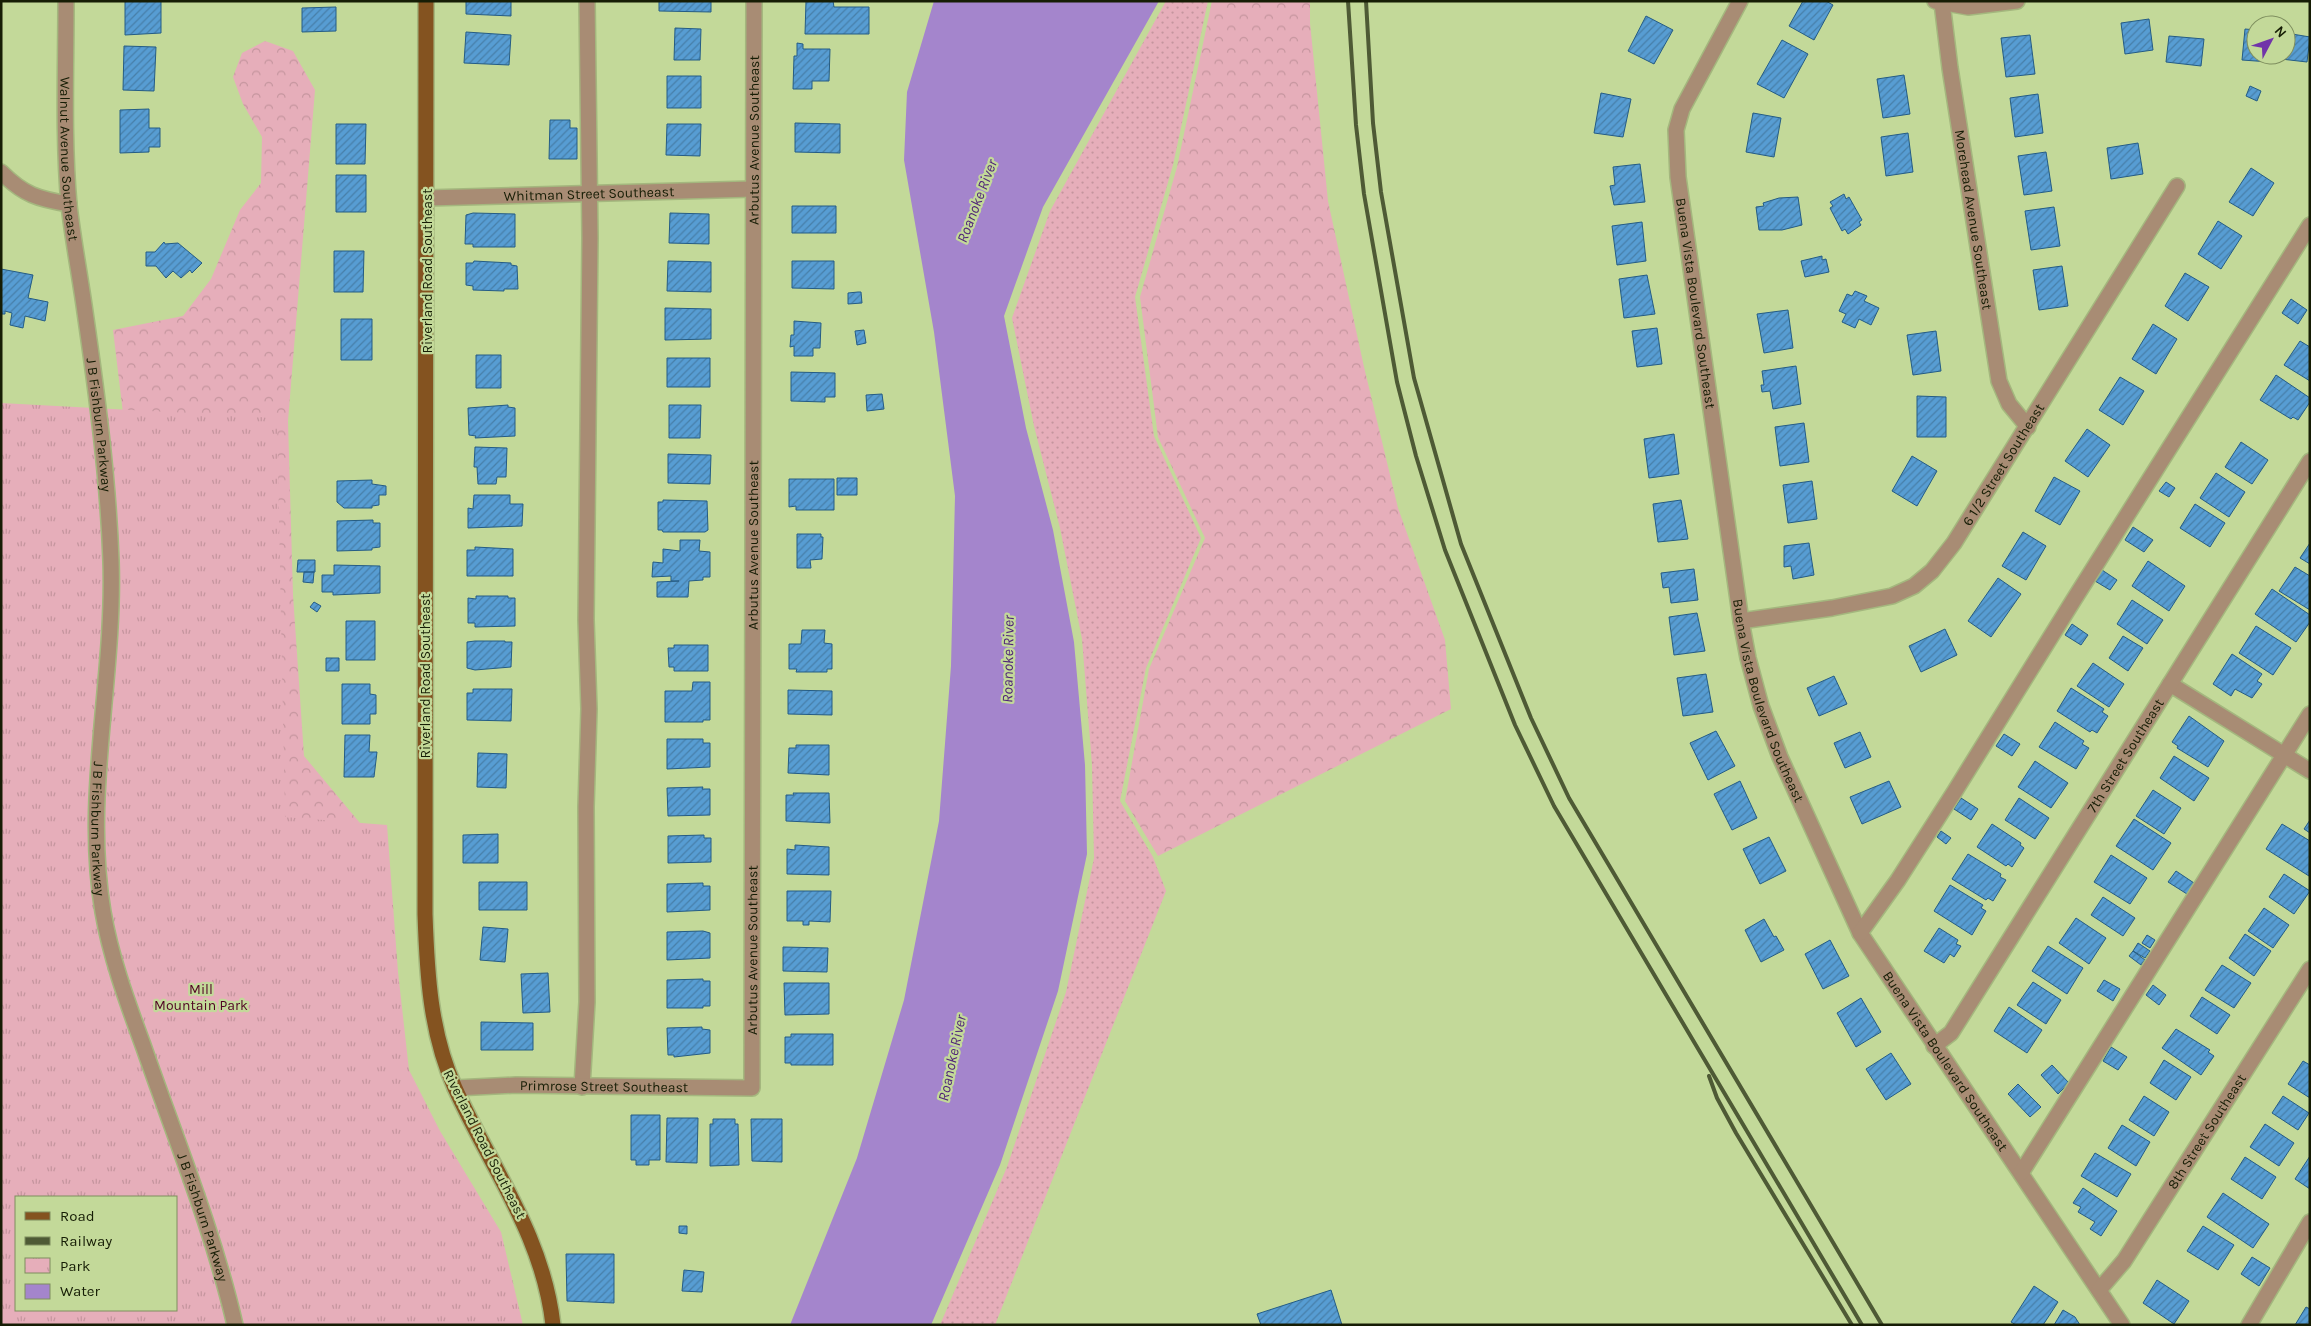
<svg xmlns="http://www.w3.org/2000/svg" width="2311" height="1326" viewBox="0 0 2311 1326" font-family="Karla,sans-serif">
	<defs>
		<pattern id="grass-dots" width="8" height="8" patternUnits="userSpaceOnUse" patternTransform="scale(1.25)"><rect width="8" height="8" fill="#e6aeba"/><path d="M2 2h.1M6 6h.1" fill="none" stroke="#c5959e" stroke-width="1.8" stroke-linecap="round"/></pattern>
		<pattern id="forest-crowns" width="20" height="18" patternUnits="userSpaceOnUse" patternTransform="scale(1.25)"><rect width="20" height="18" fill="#e6aeba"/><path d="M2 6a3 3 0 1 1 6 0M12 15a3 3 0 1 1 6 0" fill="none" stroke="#c5959e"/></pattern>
		<pattern id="park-tufts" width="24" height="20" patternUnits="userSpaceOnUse" patternTransform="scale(1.25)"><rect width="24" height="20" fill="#e6aeba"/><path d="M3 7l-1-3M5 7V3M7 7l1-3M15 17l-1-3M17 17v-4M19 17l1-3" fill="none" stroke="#c5959e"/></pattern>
		<pattern id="building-hatch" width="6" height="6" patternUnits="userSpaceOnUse" patternTransform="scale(1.25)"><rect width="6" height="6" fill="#579dd3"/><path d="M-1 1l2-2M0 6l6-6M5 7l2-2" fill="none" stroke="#477fa9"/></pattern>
	</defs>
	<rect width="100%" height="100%" fill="#c3d999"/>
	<path fill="url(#grass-dots)" d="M1166,1H1208L1173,165L1135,297L1154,436L1201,538L1146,668L1120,801L1153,857L1166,891L995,1325H940L1007,1167L1066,992L1094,858L1092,765L1082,639L1060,528L1034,426L1012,318L1050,211Z"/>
	<path fill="url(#forest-crowns)" d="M1212,1H1310V23L1328,201L1364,367L1398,508L1445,640L1451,709L1158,856L1125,801L1149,669L1205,538L1158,437L1140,297L1177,167Z
		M265,41L293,51L315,90L288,421L293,595L304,756L375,841L399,1077L135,513L113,330L183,316L211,279L240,210L261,183L262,137L243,104L233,77L242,53Z"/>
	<path fill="url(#park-tufts)" fill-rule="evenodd" d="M1,403L277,418L285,817L387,825L398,972L409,1070L440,1131L501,1232L523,1325H1ZM16,1197H176V1310H16Z"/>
	<path fill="#a485cc" d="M934,1H1159L1043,207L1004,316L1026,428L1053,530L1074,642L1085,765L1087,854L1058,991L1000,1165L931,1325H790L857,1158L904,1000L939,821L951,666L955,496L934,332L904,160L907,92Z"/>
	<path fill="url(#building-hatch)" stroke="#245c85" d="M125,1H161V33L125,35Z
		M466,1H511V16L466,14Z
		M659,1H711V12L659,11Z
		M806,1H833L834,7H869V34H805Z
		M1803,1H1826L1833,5L1814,40L1789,26Z
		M336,7V31L302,32V8Z
		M1646,16L1673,30L1654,64L1628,51Z
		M2149,19L2153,50L2125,54L2121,23Z
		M675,28L701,29L700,60H674Z
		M2245,29L2256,30V55H2271L2270,62L2242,60Z
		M466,32L511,35L509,65L464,63Z
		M2286,33L2310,37L2307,62L2281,59L2282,55H2286Z
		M2030,35L2035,74L2006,77L2001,38Z
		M2169,36L2204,39L2201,66L2166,62Z
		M1782,40L1808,54L1784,98L1757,84Z
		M797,43L803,44V49H830L829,81H812V89H793L794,56H797Z
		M124,46L156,47L154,91L123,90Z
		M1904,75L1910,114L1883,118L1877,79Z
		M667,76H701V108H667Z
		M2250,86L2261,91L2257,101L2246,96Z
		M1601,93L1631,99L1623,137L1594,133Z
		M2038,94L2043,133L2015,137L2010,98Z
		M149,109V128H160V147H149V152L120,153V110Z
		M1753,113L1781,118L1774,157L1746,152Z
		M550,120H570V128H577V159H549Z
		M795,123L840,124V153L795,152Z
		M336,124H366L365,164H336Z
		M667,124H701L700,156L666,155Z
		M1908,133L1913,172L1886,176L1881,137Z
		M2138,143L2143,174L2111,179L2107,148Z
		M2046,152L2052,191L2024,195L2018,156Z
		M1640,164L1645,202L1614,205L1610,186L1615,185L1613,167Z
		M2251,168L2274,183L2253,216L2229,202Z
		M336,175H366V212H336Z
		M1844,194L1846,199L1849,197L1862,220L1859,222L1861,225L1848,234L1845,229L1842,231L1830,208L1833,206L1830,202Z
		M1798,197L1802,225L1782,230H1759L1756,207L1764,206L1763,203L1779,198Z
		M792,206H836V233H792Z
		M2054,207L2060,246L2031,250L2025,211Z
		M473,213L515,214V247H473V244H465L466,215Z
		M670,213L709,214V244L669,243Z
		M2218,221L2242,236L2221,269L2198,254Z
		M1642,222L1646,261L1617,265L1612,226Z
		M164,242L165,244L178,243L202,263L192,273L190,270L181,278L173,271L166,278L156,266H146V252H155Z
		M334,251H364L363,292H334Z
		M1822,256V260L1826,259L1829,272L1805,277L1801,261Z
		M474,261L511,263V265L517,266L518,289H504V291L473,290V286L466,285V263H473Z
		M668,261L711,262V292L667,291Z
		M792,261H834V289L792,288Z
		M2062,266L2068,306L2039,310L2033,270Z
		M1,269L33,275L28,298L48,302L45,321L25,316L23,328L10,325L12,313L5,311V314H1Z
		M2185,273L2209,287L2188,321L2165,306Z
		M1647,275L1655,314L1624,318L1619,279Z
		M1855,291L1867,296L1864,301L1879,308L1871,325L1859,319L1855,328L1842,322L1846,314L1839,311L1847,294L1852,296Z
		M858,292H861L862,303L848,304V293Z
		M2291,299L2307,310L2298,324L2282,313Z
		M665,308L711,309V339L665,340Z
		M1788,310L1793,348L1764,353L1757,314Z
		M341,319H372V360H341Z
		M794,321L821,323L820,348H813V356H794V346L790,347L791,335H794Z
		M2153,324L2177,339L2156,374L2132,359Z
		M1657,328L1662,364L1637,367L1632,331Z
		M864,330L866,343L857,345L855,331Z
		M1936,331L1941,371L1913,375L1907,335Z
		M2300,341L2310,347V381L2284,365Z
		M476,355H501V388H476Z
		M667,358H710V387H667Z
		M1796,366L1801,404L1773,409L1770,391L1762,392L1761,385H1764L1762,371Z
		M791,372L835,373V397H825V402L791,401Z
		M2276,375L2310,398V402L2298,420L2293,417L2291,419L2260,400Z
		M2120,377L2144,391L2123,425L2099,410Z
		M882,394L884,409L867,411L866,395Z
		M1917,396L1946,397V437H1917Z
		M508,405V407L515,408V436L475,438L476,436L469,435L468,408Z
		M669,405H701L700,438H669Z
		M1804,423L1809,462L1780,466L1775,427Z
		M2087,429L2110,445L2088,477L2065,461Z
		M1674,434L1679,474L1649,478L1644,439Z
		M2241,442L2268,460L2252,484L2225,467Z
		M475,447L507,448L506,477H497L496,484H478L477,467H474Z
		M668,454L711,455L710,484L668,483Z
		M1912,456L1937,471L1917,506L1892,491Z
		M2216,473L2245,492L2229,517L2200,498Z
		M2054,477L2080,491L2060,525L2035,511Z
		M837,478H857V495H837Z
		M789,479H834V510H796V506L789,507Z
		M372,480V484L386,486V495H379V505L372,506V508H344L337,502V481Z
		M1812,481L1817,519L1788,523L1783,485Z
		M2166,482L2175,488L2169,497L2159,491Z
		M474,495H510V504H523L522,526L468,528V508L473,509Z
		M663,500L707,501L708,530L705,532H663L662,530H658V502H663Z
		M1681,500L1688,539L1658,542L1653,504Z
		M2195,504L2225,523L2210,547L2180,528Z
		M373,520V523H380V547L372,548V550L337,551V521Z
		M2133,527L2153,540L2144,552L2125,540Z
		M2023,532L2046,546L2026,580L2002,566Z
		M797,534H821V537H823L822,559L810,560L811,568H797Z
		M680,540H700L699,551L710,552V577H703V580L689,581L688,597H657V582L679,581H671V576L652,577L653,562L663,563V549L680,551Z
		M1809,543L1814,575L1793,579L1791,566L1784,567V546Z
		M2310,543V564L2300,558Z
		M475,547L513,549V576H467V550H475Z
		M298,560H315V572H297Z
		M2148,561L2185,586L2169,611L2132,586Z
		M334,565L380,566V593L333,595V592H322V575H334Z
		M2295,567L2310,576V610L2279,591Z
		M1694,569L1698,600L1671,603L1669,587L1663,588L1661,573Z
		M2102,570L2117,580L2110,590L2095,581Z
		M304,572H314L313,583L303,582Z
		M1998,578L2021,594L1991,637L1968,621Z
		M2272,589L2310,615V622L2296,642L2255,614Z
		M476,596H508V598H515V626L475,627V623H468V598L476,599Z
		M2132,600L2163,620L2147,644L2117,624Z
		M314,602L321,606L317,612L310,607Z
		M1697,613L1705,651L1674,655L1669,617Z
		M346,621H375V660H346Z
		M2072,624L2088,635L2081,645L2065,635Z
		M2256,626L2291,648L2273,675L2239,653Z
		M1945,629L1957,655L1921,672L1909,646Z
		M802,630H825L824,643L832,644V669H827V672H796L797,669H789V644H801Z
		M2123,636L2143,648L2128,671L2109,658Z
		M475,641H505V642H512L511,667L475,670L467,668V642Z
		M674,645H708V671H674V667H669L668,648H674Z
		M2232,654L2262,674L2257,681L2262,684L2252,698L2235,689L2231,696L2213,684Z
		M326,658H339V671H326Z
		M2093,663L2124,684L2109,707L2077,686Z
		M1706,674L1713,712L1683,716L1677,678Z
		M1834,676L1847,704L1819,716L1807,688Z
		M693,682H710V720H703V722H665V691H692Z
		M342,684H370V694L376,695V714H370V724H342Z
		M2071,688L2104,709L2102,712L2108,716L2097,733L2092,730L2090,732L2057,711Z
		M473,689H512L511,721L467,720V693H473Z
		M788,690L832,691V715L788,714Z
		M2189,716L2224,741L2208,767L2177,748L2178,746L2172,742Z
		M2055,722L2084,741L2082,744L2089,748L2076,769L2039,747Z
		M1716,731L1735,766L1708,780L1690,743Z
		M1860,732L1871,757L1845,768L1834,743Z
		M2004,734L2020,744L2012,756L1996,746Z
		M345,735H370L369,752H377L374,777H344Z
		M667,739H703V743H710V767L667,769Z
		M796,745H829V775L788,773L789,748H796Z
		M478,753L507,754L506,788L477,787Z
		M2174,756L2209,778L2194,801L2160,778Z
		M2035,761L2068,783L2051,808L2018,787Z
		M1740,781L1757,818L1732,830L1714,794Z
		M1889,781L1901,807L1862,824L1850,797Z
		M703,787L702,789H710V815L668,816L667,788Z
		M2153,790L2181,808L2164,834L2136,816Z
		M793,793H829L830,823L786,821V795H794Z
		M1961,798L1978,809L1971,820L1954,809Z
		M2019,798L2049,818L2035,839L2005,820Z
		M2134,819L2171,843L2153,870L2116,846Z
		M2310,820V833L2304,829Z
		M1992,824L2021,843L2020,845L2024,848L2012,867L2008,864L2006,866L1977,847Z
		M2282,824L2310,841L2309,876L2266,849Z
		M1941,831L1951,838L1946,844L1937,837Z
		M498,834V863H463V835Z
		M704,835V838H711V862L668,863V836Z
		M1769,837L1786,871L1760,884L1743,849Z
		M795,845L829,847V875L787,874V849L795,850Z
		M1968,854L2001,874L2000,877L2006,880L1993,901L1988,898L1986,900L1952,879Z
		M2111,855L2147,878L2130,904L2094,882Z
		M2176,871L2194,883L2187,894L2168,882Z
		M2284,874L2310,891L2294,914L2269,897Z
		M479,882H527V910H479Z
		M703,883V886H710V910L667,912V884Z
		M1950,885L1983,905L1981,908L1986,911L1972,935L1934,911Z
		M787,891H831L830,922L809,921V925H803V921H787Z
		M2103,897L2135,918L2123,936L2091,915Z
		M2264,908L2289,925L2273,948L2248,931Z
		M2076,918L2106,938L2089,964L2059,943Z
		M1764,919L1774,937L1776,936L1784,950L1761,962L1745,930Z
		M483,927L508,929L505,962L480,960Z
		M1939,928L1958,940L1956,944L1961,946L1954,957L1950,954L1944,963L1924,951Z
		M703,931L710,933V958L667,960V932Z
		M2245,934L2271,951L2254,976L2229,958Z
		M2147,935L2155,940L2150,948L2142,943Z
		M1830,940L1849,976L1823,989L1805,954Z
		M2138,943L2150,951L2145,958L2133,951Z
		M2048,946L2083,968L2067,994L2032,971Z
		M783,947L828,948L827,972L783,971Z
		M2133,951L2145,960L2141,965L2129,956Z
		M2222,965L2251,983L2234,1008L2205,990Z
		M548,973L550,1012L523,1013L521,974Z
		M703,979V981H710V1006H703V1008H667V980Z
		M2104,980L2120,989L2113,1001L2097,991Z
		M2033,982L2061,1000L2046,1024L2017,1005Z
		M784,983H829V1014L785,1015Z
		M2153,985L2166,995L2159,1005L2146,995Z
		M2202,997L2230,1015L2217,1034L2190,1016Z
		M1861,998L1881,1032L1856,1047L1837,1013Z
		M2009,1007L2042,1030L2027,1053L1994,1031Z
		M481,1022L533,1023V1050H481Z
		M702,1027V1029L710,1030V1053L674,1057V1055H668L667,1028Z
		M2176,1029L2210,1050L2208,1052L2214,1056L2201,1075L2162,1048Z
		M791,1034H833V1065H791V1063H785V1037H791Z
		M2111,1047L2127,1057L2118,1070L2103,1061Z
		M1891,1053L1911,1084L1886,1100L1866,1069Z
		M2164,1060L2191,1077L2176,1100L2150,1083Z
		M2303,1061L2310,1065V1098L2288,1084Z
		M2052,1065L2069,1083L2058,1094L2041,1075Z
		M2018,1084L2041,1107L2030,1117L2008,1094Z
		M2144,1096L2169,1112L2154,1136L2129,1120Z
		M2283,1096L2309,1113L2298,1130L2272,1113Z
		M631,1115H660V1160H649V1165H636V1160H631Z
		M667,1118H698L697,1163L666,1162Z
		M713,1119H735V1124H738L739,1165L710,1166V1124H713Z
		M751,1119H782V1162L752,1161Z
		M2265,1124L2294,1143L2279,1166L2250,1147Z
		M2122,1125L2150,1142L2136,1166L2108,1148Z
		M2095,1153L2131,1174L2117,1197L2081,1176Z
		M2310,1156V1189L2295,1179Z
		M2245,1157L2276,1177L2262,1199L2231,1179Z
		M2083,1188L2117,1211L2101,1236L2090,1229L2095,1222L2078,1212L2081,1207L2073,1203Z
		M2223,1193L2269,1224L2253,1248L2207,1217Z
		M679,1226H687V1234L679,1233Z
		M2203,1226L2234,1245L2218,1270L2187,1251Z
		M566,1254H614V1303L567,1301Z
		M2252,1257L2270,1268L2259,1286L2241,1274Z
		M684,1270L704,1272L702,1292L682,1291Z
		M2157,1280L2189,1301L2174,1324L2143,1303Z
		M2034,1286L2058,1302L2043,1325H2016L2011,1322Z
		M1331,1290L1342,1325H1261L1257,1314Z
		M2306,1307L2310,1309V1325H2295Z
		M2063,1310L2075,1317L2080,1325H2054Z"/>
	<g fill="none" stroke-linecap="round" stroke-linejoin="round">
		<g stroke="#a4b77e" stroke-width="18">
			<g id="minor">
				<path id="s1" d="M66,1C66,69 63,137 69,205C73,240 80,276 85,312C97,395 108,477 111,561C115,678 83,796 103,912C111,959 128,1004 144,1048C176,1140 213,1230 235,1325"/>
				<path id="s2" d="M1740,1L1682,109L1676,130L1678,177L1741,621L1748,658L1761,706L1780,757L1860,933L2122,1325"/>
				<path d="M1935,1L1968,7L2017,1"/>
				<path id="s3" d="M1942,3L1950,68L1999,381L2009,404L2028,427"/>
				<path d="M1,172C24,195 38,199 69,204"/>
				<path id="s4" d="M427,198L753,189"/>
				<path id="s5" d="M1741,621L1832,608L1892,596L1914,586L1932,571L1954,543L2177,186"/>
				<path d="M2170,684L2310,771"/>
				<path d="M1860,933L1898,880L1955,791L2073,601L2310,225"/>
				<path id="s6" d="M1934,1046L1951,1033L2310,461"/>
				<path d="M582,1087L587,1002L586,807L589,709L586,620L590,238L587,1"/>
				<path id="s7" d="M455,1088L516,1085L752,1088L754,1"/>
				<path d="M2021,1173L2310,714"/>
				<path id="s8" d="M2099,1290L2124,1261L2310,969"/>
				<path d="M2249,1325L2310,1222"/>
			</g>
		</g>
		<g stroke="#a4b77e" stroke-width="18">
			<path id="major" d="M426,1L425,914C427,973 430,1033 455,1088C491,1168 543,1235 553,1325"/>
		</g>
		<use href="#minor" stroke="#a88c74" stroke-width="15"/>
		<use href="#major" stroke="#845320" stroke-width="15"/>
		<path stroke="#4e5a35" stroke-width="4" d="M1348,1L1356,125L1364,194L1397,382L1416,456L1445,550L1515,725L1554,806L1862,1325
			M1366,1L1373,123L1381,192L1414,378L1461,544L1531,718L1569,798L1882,1325
			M1709,1076L1717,1098L1736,1133L1852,1325"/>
	</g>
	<g text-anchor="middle" stroke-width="4.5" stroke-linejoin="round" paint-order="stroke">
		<g font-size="14" fill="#161d05" stroke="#c3d999">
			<text dy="5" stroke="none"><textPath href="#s7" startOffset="1245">Arbutus Avenue Southeast</textPath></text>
			<text dy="5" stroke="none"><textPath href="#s1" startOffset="158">Walnut Avenue Southeast</textPath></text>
			<text dy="5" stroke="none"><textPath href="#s4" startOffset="162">Whitman Street Southeast</textPath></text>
			<text dy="5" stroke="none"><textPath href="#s3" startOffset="219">Morehead Avenue Southeast</textPath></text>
			<text transform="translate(427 271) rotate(-90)" y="5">Riverland Road Southeast</text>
			<text dy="5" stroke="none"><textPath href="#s2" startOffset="319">Buena Vista Boulevard Southeast</textPath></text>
			<text dy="5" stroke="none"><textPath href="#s1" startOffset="426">J B Fishburn Parkway</textPath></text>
			<text dy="5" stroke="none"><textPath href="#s5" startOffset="329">6 1/2 Street Southeast</textPath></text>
			<text dy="5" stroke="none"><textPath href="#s7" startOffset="840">Arbutus Avenue Southeast</textPath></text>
			<text transform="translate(425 676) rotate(-90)" y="5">Riverland Road Southeast</text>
			<text dy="5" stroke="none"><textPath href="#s2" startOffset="724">Buena Vista Boulevard Southeast</textPath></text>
			<text dy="5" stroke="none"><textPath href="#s6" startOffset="349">7th Street Southeast</textPath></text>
			<text dy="5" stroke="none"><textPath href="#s1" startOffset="831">J B Fishburn Parkway</textPath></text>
			<text dy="5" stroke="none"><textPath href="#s7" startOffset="435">Arbutus Avenue Southeast</textPath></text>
			<text dy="5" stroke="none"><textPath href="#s2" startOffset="1129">Buena Vista Boulevard Southeast</textPath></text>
			<text dy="5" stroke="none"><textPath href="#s7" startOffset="149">Primrose Street Southeast</textPath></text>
			<text dy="5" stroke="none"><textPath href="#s8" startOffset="192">8th Street Southeast</textPath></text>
			<text transform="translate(485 1144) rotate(63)" y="5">Riverland Road Southeast</text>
			<text dy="5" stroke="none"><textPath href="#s1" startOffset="1236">J B Fishburn Parkway</textPath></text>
		</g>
		<g font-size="14" fill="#510323" stroke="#c3d999">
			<text x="201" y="994">Mill<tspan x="201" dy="16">Mountain Park</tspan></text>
		</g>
		<g font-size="15" font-style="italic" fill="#4f2478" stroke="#c3d999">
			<text transform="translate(977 201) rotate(-69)" y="5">Roanoke River</text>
			<text transform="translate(1008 659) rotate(-89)" y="5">Roanoke River</text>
			<text transform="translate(952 1058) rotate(-78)" y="5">Roanoke River</text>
		</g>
	</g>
	<rect width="2311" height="1326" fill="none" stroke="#161d05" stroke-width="5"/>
	<rect x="15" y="1196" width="162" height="115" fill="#c3d999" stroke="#7e8e5e"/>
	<rect x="25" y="1212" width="25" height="8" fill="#845320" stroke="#7e8e5e"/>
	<text x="60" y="1221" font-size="15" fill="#161d05">Road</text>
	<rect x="25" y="1237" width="25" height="8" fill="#4e5a35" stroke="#7e8e5e"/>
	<text x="60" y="1246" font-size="15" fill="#161d05">Railway</text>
	<rect x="25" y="1258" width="25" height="15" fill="url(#park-tufts)" stroke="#7e8e5e"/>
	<text x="60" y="1271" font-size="15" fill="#161d05">Park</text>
	<rect x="25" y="1284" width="25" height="15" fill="#a485cc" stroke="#7e8e5e"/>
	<text x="60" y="1296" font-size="15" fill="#161d05">Water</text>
	<g transform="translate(2271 40) rotate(49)"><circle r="24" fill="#c3d999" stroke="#7e8e5e"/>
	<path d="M0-4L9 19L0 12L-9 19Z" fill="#7134a9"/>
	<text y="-8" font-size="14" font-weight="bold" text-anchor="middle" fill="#161d05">N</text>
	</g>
</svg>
